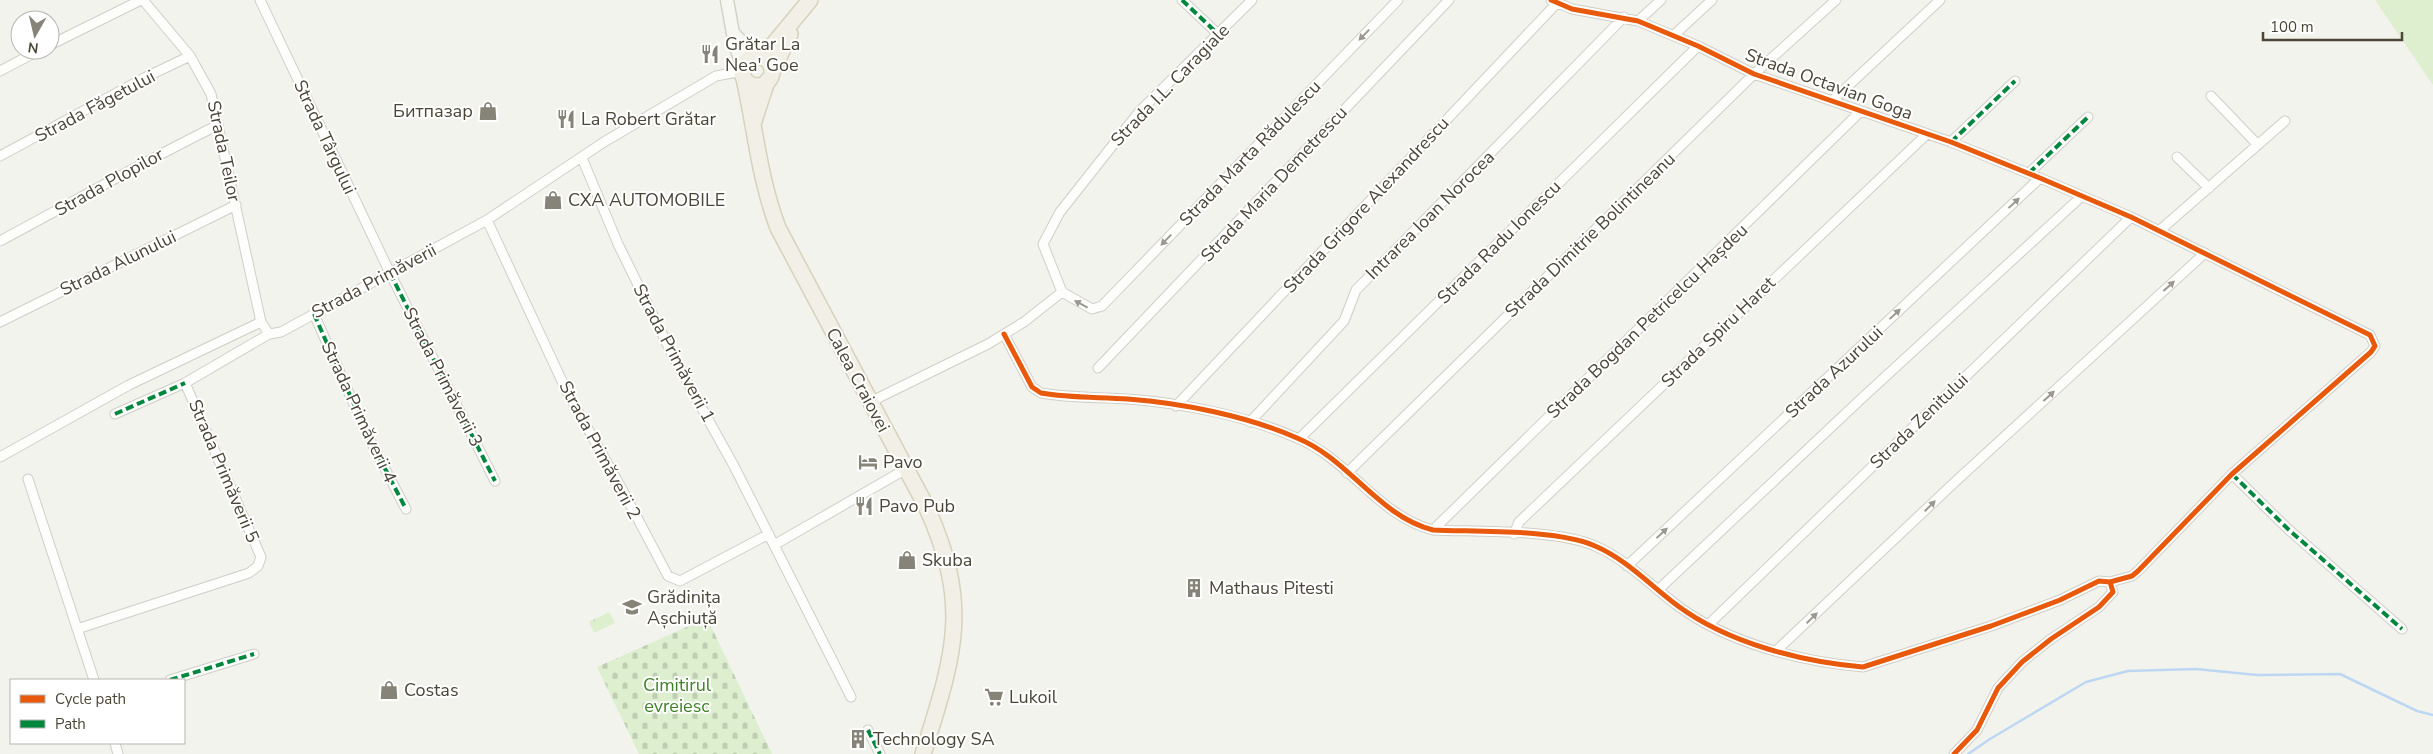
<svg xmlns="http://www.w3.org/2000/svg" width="2433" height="754" viewBox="0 0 2433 754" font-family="'Nunito Sans',sans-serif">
	<defs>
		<pattern id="cemetery-stones" width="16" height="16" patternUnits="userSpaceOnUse" patternTransform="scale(1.25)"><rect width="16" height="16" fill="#ddefce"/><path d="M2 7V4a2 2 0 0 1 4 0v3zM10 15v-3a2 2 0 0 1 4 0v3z" fill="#bfceb2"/></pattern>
		<pattern id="park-tufts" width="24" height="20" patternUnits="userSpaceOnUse" patternTransform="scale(1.25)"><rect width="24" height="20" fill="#ddefce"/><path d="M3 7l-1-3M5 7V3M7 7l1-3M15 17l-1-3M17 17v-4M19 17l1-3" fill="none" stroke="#bfceb2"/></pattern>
	</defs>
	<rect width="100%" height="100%" fill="#f3f3ee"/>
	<path fill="#ddefce" d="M2375,0H2433V85Z"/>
	<path fill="url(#cemetery-stones)" d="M707,618L772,754H639L597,667Z"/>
	<path fill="url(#park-tufts)" d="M609,612L615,623L594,633L589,622Z"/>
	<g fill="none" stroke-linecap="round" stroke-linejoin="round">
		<path stroke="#bdd7f2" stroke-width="2.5" d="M1968,754L1990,739L2086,682L2128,671L2196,669L2257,675L2340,674L2417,711L2433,715"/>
		<g stroke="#cfcec8" stroke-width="11">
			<path id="street" d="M143,0L190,56L211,94L261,322
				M260,0L390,273L495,481
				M1182,0L1218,34
				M1551,0L1572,9L1638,21L1698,46L1754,74L1951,142L2040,178L2131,217L2370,335L2375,346L2371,352L2232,474L2138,571L2132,576L2110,582
				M1638,21L1661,0
				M1674,35L1712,0
				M50,45L141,0
				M0,71L40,50
				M2211,96L2258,145
				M1832,101L1940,0
				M1951,142L2015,81
				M0,156L144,78L190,56
				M2177,157L2209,188
				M582,158L618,244L674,358L734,466L851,697
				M2029,173L2088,117
				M487,220L567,392L623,491L668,576L680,581L769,534
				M2159,231L2285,121
				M0,241C73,202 145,161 218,125
				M1062,292L1092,309L1102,306L1398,0
				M314,314L368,436L406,509
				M0,322L236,205
				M1004,334L1032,387L1041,393C1069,398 1099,397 1128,399C1182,403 1247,416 1297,438C1349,459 1378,516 1433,530C1476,532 1558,529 1595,546C1626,559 1651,586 1678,606C1728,643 1802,662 1863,667L1991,626L2060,600L2099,581L2110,582L2113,592L2099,607L2051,639L2022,662L1998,688L1977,730L1954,754
				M1098,368L1449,0
				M870,402L988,344L1024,322L1062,292L1043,244L1060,212L1139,112L1252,0
				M1176,406L1557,3
				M115,414L185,383
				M1250,422L1344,321L1356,290L1624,17
				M1299,439L1698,46
				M0,457L129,385L261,322L269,334L281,332L487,220L604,142L716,76L742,71
				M1347,473L1754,74L1836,0
				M2232,474L2288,529L2402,629
				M28,479L94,680
				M1433,530L1861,111
				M1514,534L1519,522L1927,134
				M774,545L906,469
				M1627,566L2040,178
				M1658,590L1861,399L2082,196
				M1708,625L2131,217
				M77,629L249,573L258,566L261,557L185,383L269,334
				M1776,651L1956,481L2205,253
				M170,680L254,654
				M868,730L880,754
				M115,743L118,754"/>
		</g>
		<g stroke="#d3d2c5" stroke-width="15">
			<path id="secondary" d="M727,0L735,45L743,66
				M734,34L755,56"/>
		</g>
		<g stroke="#d6d2bb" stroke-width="18">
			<path id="primary" d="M742 71a15 15 0 1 1 30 0a15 15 0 1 1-30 0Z
				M763,57L810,0
				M772,72L790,34
				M743,74C755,126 759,178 778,228L926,506C972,606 954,655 923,754
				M754,121L767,81"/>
		</g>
		<use href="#street" stroke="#fdfdfc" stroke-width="9"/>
		<use href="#secondary" stroke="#f7f7f1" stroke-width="12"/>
		<use href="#primary" stroke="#f2f0e6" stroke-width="15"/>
		<path stroke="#00873e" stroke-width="4" stroke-dasharray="8 4" stroke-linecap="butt" d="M1182,0L1218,34
			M1951,142L2015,81
			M2029,173L2088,117
			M390,273L495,481
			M314,314L368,436L406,509
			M115,414L185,383
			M2232,474L2288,529L2402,629
			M170,680L254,654
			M868,730L880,754"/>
		<g stroke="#fff" stroke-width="8">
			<path id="cycleway" d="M1551,0L1572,9L1638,21L1698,46L1754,74L1951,142L2040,178L2131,217L2370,335L2375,346L2371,352L2232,474L2138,571L2132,576L2110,582
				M1004,334L1032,387L1041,393C1069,398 1099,397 1128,399C1182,403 1247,416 1297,438C1349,459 1378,516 1433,530C1476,532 1558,529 1595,546C1626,559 1651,586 1678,606C1728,643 1802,662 1863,667L1991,626L2060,600L2099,581L2110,582L2113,592L2099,607L2051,639L2022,662L1998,688L1977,730L1954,754"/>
		</g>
		<use href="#cycleway" stroke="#e8590c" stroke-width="5"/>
	</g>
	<defs><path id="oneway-solid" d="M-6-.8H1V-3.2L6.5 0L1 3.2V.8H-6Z" transform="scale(1.25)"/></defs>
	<g fill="#9b9890">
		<use href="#oneway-solid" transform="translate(1364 35) rotate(134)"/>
		<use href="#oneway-solid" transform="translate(2014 203) rotate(-43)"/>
		<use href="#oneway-solid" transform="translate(1166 240) rotate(134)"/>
		<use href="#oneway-solid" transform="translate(2169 286) rotate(-42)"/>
		<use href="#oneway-solid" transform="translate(1081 304) rotate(-152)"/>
		<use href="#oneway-solid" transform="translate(1895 314) rotate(-43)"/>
		<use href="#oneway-solid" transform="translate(2049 396) rotate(-42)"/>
		<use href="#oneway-solid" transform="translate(1930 506) rotate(-44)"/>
		<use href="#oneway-solid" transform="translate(1662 533) rotate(-43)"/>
		<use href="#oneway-solid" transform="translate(1812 618) rotate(-44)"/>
	</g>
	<defs>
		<g id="restaurant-bare" transform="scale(1.5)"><path d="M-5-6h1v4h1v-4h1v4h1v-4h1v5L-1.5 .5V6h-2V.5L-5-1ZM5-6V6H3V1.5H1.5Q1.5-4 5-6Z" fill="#868378" stroke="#fff" stroke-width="2.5" paint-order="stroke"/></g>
		<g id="shop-bare" transform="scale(1.5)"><path d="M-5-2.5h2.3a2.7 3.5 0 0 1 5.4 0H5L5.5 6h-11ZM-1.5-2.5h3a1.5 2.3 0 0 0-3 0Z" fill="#868378" stroke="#fff" stroke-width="2.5" paint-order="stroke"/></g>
		<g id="hotel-bare" transform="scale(1.5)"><path d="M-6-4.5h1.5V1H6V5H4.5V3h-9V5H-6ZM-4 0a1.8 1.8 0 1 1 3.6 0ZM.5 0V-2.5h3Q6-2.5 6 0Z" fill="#868378" stroke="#fff" stroke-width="2.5" paint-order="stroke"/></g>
		<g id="building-bare" transform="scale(1.5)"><path d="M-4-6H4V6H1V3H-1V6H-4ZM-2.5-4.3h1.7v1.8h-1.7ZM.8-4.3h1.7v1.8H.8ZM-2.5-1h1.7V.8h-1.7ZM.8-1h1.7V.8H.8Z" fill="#868378" stroke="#fff" stroke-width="2.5" paint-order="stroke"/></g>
		<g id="school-bare" transform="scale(1.5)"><path d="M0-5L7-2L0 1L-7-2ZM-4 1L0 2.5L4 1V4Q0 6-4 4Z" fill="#868378" stroke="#fff" stroke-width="2.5" paint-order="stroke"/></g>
		<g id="supermarket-bare" transform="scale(1.5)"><path d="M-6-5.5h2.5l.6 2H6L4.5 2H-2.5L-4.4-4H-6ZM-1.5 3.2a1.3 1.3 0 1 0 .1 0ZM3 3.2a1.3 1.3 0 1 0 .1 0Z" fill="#868378" stroke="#fff" stroke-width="2.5" paint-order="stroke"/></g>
	</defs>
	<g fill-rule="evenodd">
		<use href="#restaurant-bare" x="710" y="54"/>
		<use href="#shop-bare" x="488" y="111"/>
		<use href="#restaurant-bare" x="566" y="119"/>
		<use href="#shop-bare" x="553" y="200"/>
		<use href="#hotel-bare" x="868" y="462"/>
		<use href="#restaurant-bare" x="864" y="506"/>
		<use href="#shop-bare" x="907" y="560"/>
		<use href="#building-bare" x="1194" y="588"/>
		<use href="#school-bare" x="632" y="607"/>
		<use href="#shop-bare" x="389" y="690"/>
		<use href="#supermarket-bare" x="994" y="697"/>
		<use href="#building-bare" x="858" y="739"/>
	</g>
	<g text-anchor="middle" stroke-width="4" stroke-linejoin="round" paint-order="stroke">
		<g font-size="18" fill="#4b4638" stroke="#fff" text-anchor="start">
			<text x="725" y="50">Grătar La<tspan x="725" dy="21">Nea' Goe</tspan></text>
			<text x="473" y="117" text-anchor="end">Битпазар</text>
			<text x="581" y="125">La Robert Grătar</text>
			<text x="568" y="206">CXA AUTOMOBILE</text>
			<text x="883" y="468">Pavo</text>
			<text x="879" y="512">Pavo Pub</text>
			<text x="922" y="566">Skuba</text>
			<text x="1209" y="594">Mathaus Pitesti</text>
			<text x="647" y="603">Grădinița<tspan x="647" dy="21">Așchiuță</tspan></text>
			<text x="404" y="696">Costas</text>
			<text x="1009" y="703">Lukoil</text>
			<text x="873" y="745">Technology SA</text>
		</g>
		<g font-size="18" fill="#4b4638" stroke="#fff">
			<text transform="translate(1829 84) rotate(20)" y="6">Strada Octavian Goga</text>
			<text transform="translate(1170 85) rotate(-46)" y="6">Strada I.L. Caragiale</text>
			<text transform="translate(95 106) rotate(-28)" y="6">Strada Făgetului</text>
			<text transform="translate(325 137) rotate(65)" y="6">Strada Târgului</text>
			<text transform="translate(224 151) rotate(78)" y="6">Strada Teilor</text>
			<text transform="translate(1250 153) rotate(-46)" y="6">Strada Marta Rădulescu</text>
			<text transform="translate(109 182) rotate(-29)" y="6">Strada Plopilor</text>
			<text transform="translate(1274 184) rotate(-47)" y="6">Strada Maria Demetrescu</text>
			<text transform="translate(1366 205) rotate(-47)" y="6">Strada Grigore Alexandrescu</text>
			<text transform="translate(1430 215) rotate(-45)" y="6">Intrarea Ioan Norocea</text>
			<text transform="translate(1590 235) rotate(-44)" y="6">Strada Dimitrie Bolintineanu</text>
			<text transform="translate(1499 242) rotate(-45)" y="6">Strada Radu Ionescu</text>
			<text transform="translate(118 263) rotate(-26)" y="6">Strada Alunului</text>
			<text transform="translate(374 281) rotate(-28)" y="6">Strada Primăverii</text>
			<text transform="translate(1647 321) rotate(-44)" y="6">Strada Bogdan Petricelcu Hașdeu</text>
			<text transform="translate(1718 332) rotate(-44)" y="6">Strada Spiru Haret</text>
			<text transform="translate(674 353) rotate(62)" y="6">Strada Primăverii 1</text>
			<text transform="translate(1834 372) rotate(-43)" y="6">Strada Azurului</text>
			<text transform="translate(443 377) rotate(63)" y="6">Strada Primăverii 3</text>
			<text transform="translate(858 380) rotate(62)" y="6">Calea Craiovei</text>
			<text transform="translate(359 412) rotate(65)" y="6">Strada Primăverii 4</text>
			<text transform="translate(1919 421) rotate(-44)" y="6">Strada Zenitului</text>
			<text transform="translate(600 450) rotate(62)" y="6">Strada Primăverii 2</text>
			<text transform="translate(224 471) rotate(67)" y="6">Strada Primăverii 5</text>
		</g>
		<g font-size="18" fill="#3f8227" stroke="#fff">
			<text x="677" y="691">Cimitirul<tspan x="677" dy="21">evreiesc</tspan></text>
		</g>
	</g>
	<rect x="10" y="679" width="175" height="65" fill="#ffffff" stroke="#b7b5af"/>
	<rect x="20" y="695" width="25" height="8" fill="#e8590c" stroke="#b7b5af"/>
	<text x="55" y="704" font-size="15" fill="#4b4638">Cycle path</text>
	<rect x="20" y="720" width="25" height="8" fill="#00873e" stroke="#b7b5af"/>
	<text x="55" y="729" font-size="15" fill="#4b4638">Path</text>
	<g transform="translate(35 35) rotate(188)"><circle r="24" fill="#ffffff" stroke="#b7b5af"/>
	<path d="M0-4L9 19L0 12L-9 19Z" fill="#868378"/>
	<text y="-8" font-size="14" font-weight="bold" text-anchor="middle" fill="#4b4638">N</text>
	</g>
	<path d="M2263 32v8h139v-8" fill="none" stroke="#4b4638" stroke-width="2.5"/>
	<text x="2270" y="32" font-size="15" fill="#4b4638" stroke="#ffffff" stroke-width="4" paint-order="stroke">100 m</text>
</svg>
